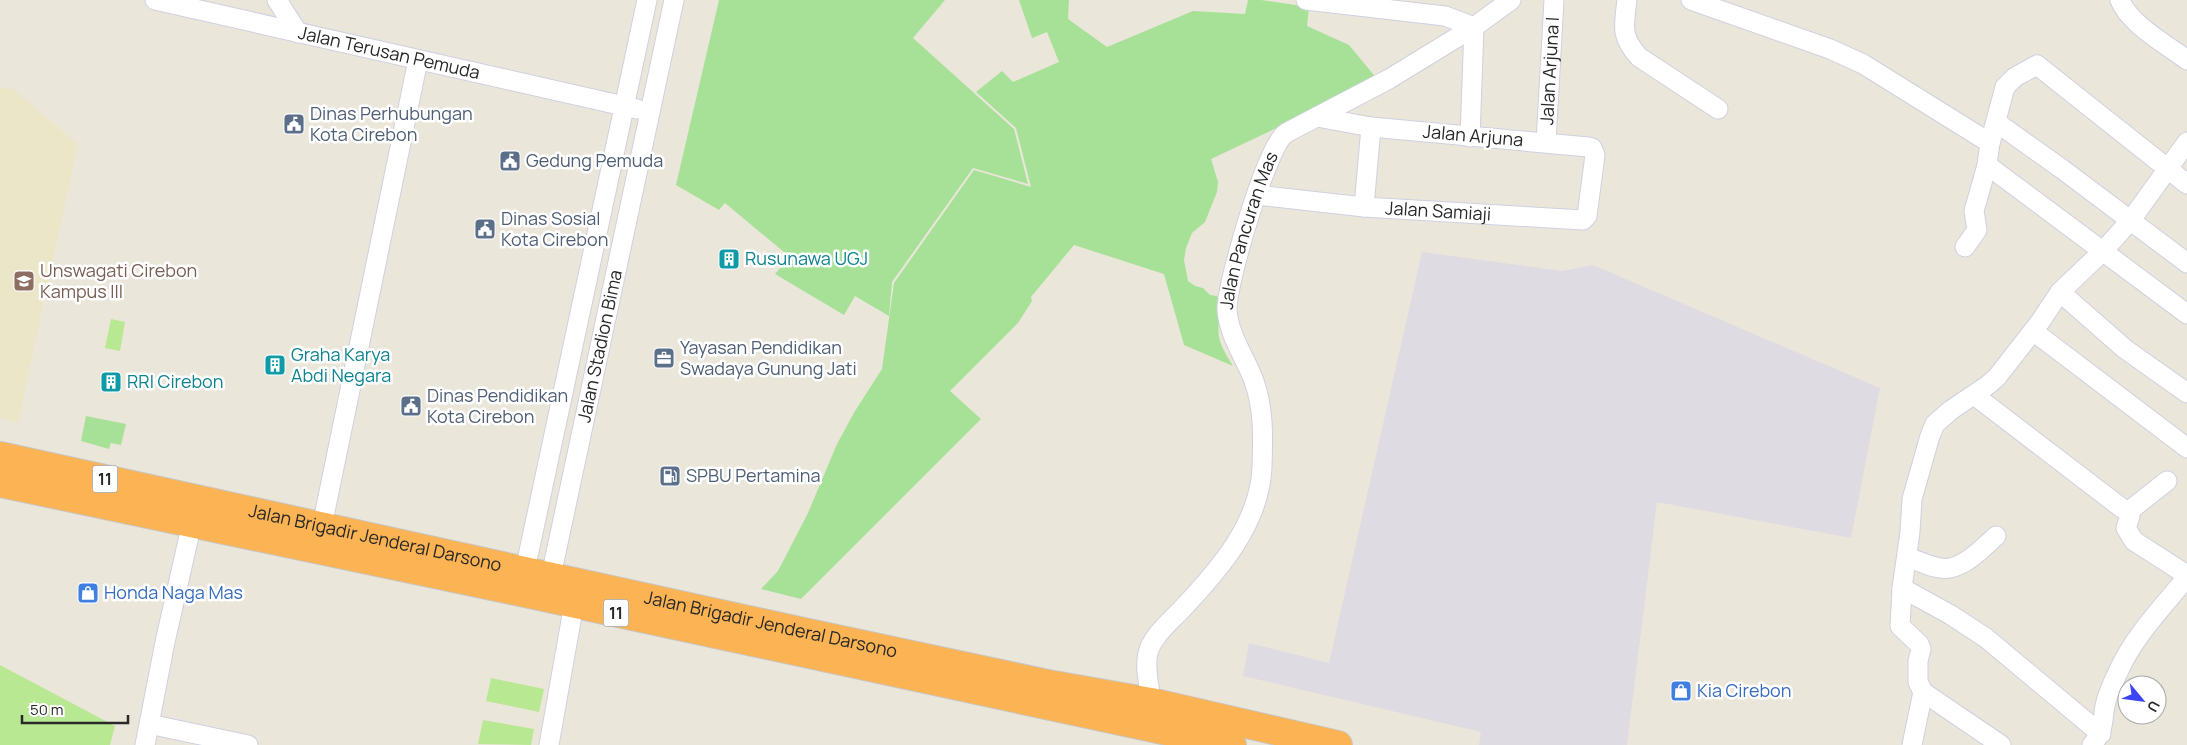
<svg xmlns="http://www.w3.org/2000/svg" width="2187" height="745" viewBox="0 0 2187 745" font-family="Manrope,sans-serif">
	<rect width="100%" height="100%" fill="#ebe6da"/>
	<path fill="#dedbe3" d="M1422,252L1562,271L1593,265L1880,388L1851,538L1657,502L1627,745H1479L1481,732L1243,676L1249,643L1329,663Z"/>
	<path fill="#ece6c9" d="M0,87L13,89L78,144L18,423L0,418Z"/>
	<path fill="#a6e197" d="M719,0H945L913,38L1014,129L1028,184L973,168L892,282L889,316L855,296L844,315L775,274L790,257L725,203L719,210L676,185Z
		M1019,0H1069L1068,19L1107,47L1193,11L1245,14L1248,0H1261L1309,7L1307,26L1349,45L1378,80L1211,159L1218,182L1217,192L1205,222L1192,233L1186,248L1184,260L1188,281L1195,286L1203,288L1210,295L1217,296L1222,304C1216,335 1216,339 1233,366L1184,345L1164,274L1074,245L1031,297L1032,301L1018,323L950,391L981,419L801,599L761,589L778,571L808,513L837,444L855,411L882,369L894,283L974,170L1031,187L1016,128L976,92L1002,71L1013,82L1059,62L1047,32L1032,38Z
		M86,416L126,424L121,445L111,443L109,449L81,441Z"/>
	<path fill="#b8e892" d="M111,319L125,322L120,351L105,348Z
		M0,665L115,726L110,745H0Z
		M491,678L544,689L539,712L486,701Z
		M483,720L534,729L531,745L478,744Z"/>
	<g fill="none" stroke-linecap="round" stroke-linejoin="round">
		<g stroke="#cfd0e1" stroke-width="21">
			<g id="minor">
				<path id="s1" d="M155,0L637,109"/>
				<path d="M277,0L298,33"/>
				<path d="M1306,0L1445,16L1474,27L1470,137"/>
				<path d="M1627,0C1624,26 1620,36 1639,57L1718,109"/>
				<path d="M1691,0L1830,49L1863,64L1990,143L1987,165L1974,211L1977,230L1965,247"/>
				<path d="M2120,0C2128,23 2167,45 2187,60"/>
				<path d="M1996,122L2062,169L2187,263"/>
				<path id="s2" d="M1546,142L1554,0"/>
				<path d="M1990,143L2005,87L2015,77L2037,65L2187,184"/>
				<path d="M1987,165L2187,314"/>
				<path id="s3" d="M1257,195L1364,207L1583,220L1587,216L1595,155L1592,148L1588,147L1371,127L1317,117"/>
				<path d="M1364,207L1371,127"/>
				<path d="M2060,292L2125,349L2187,393"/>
				<path d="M2033,331L2187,448"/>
				<path d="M1974,395L2123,509L2129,511"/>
				<path d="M2129,511L2130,516L2126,528L2134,541L2187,575"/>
				<path d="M2129,511L2167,481"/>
				<path d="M322,526L418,60"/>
				<path d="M1907,557C1920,561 1937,571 1950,568C1967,565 1984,547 1996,536"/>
				<path d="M525,570L647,0"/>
				<path id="s4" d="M551,576L674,0"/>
				<path d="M1902,588L1951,615L1986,638L2101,734"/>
				<path d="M1923,692L2001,745"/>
				<path id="s5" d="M1151,702C1150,687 1144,668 1148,653C1152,636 1171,621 1182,609C1219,570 1260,523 1262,467C1263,438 1264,409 1254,381C1245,357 1229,336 1227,310C1226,285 1267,145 1286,133L1389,79L1474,27L1511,0"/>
				<path d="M149,724L248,745"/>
				<path d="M145,745L165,642L192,523"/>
				<path d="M549,745L574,604"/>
				<path d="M1912,745L1923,692L1918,682V661L1921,649L1919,644L1900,626L1902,588L1910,532L1912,499L1930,436L1935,424L1951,410L1988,385L1997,377L2040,322L2060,292L2103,251L2131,220L2187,142"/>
				<path d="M2092,745C2104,730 2102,724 2105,706C2107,694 2114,681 2119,670C2135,635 2163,607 2187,577"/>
			</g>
		</g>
		<g stroke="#c7c7c7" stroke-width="30">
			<g id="highway">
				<path id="s6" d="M0,456L799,631L1048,684L1151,702L1338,745"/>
				<path d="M0,483L511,590L1232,745"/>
			</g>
		</g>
		<use href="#minor" stroke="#fff" stroke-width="19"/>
		<use href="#highway" stroke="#fbb354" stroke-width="28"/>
	</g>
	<defs>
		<g id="civic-square" transform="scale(1.125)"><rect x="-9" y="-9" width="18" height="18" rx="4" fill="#5c6f8a" stroke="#fff"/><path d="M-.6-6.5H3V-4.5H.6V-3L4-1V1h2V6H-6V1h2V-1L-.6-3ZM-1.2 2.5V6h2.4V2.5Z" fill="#fff"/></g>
		<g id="building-square" transform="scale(1.125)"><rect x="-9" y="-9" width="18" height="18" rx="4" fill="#0f9aa8" stroke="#fff"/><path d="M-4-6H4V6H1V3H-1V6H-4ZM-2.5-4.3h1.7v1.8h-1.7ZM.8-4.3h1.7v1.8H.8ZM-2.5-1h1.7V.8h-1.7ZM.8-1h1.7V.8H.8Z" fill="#fff"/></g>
		<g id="university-square" transform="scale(1.125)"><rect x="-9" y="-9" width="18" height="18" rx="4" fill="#8d6e63" stroke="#fff"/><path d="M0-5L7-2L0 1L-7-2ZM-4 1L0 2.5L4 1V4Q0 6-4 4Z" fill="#fff"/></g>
		<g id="office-square" transform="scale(1.125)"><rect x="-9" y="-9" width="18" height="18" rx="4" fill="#5c6f8a" stroke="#fff"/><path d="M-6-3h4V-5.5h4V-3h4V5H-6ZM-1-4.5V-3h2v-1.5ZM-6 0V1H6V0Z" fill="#fff"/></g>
		<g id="fuel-square" transform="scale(1.125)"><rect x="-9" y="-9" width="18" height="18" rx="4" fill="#5c6f8a" stroke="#fff"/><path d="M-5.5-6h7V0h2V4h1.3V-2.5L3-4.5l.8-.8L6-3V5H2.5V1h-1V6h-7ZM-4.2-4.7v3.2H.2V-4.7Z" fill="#fff"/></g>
		<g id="shop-square" transform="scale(1.125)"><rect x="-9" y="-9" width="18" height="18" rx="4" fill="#3f7fe0" stroke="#fff"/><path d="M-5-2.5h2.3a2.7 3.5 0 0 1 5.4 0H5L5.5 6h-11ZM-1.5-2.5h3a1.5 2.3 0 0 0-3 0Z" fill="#fff"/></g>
	</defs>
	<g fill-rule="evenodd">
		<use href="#civic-square" x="294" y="124"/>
		<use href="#civic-square" x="510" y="161"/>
		<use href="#civic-square" x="485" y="229"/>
		<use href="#building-square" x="729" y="259"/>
		<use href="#university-square" x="24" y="281"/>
		<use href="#office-square" x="664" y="358"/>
		<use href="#building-square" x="275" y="365"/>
		<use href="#building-square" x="111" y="382"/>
		<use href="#civic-square" x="411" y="406"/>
		<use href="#fuel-square" x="670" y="476"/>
		<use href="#shop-square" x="88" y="593"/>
		<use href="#shop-square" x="1681" y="691"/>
	</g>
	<g text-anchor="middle" stroke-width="5" stroke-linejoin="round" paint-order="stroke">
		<g fill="#fff" stroke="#686868" stroke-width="1">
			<rect x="92.5" y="465.5" width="25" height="27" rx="4"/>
			<rect x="603.5" y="599.5" width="25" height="27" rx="4"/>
		</g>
		<g font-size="16" font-weight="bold" fill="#282828">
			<text x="105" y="485">11</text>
			<text x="616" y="619">11</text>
		</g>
		<g font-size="18" fill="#282828" stroke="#fff">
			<text dy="6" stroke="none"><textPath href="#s1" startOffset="240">Jalan Terusan Pemuda</textPath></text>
			<text dy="6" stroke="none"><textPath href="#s2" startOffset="71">Jalan Arjuna I</textPath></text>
			<text transform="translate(1473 136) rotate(5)" y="6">Jalan Arjuna</text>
			<text dy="6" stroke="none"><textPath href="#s3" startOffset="182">Jalan Samiaji</textPath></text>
			<text dy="6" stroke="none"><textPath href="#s5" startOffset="518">Jalan Pancuran Mas</textPath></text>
			<text dy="6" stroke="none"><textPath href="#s4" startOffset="235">Jalan Stadion Bima</textPath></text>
			<text dy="6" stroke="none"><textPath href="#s6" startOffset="384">Jalan Brigadir Jenderal Darsono</textPath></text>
			<text dy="6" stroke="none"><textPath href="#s6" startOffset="789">Jalan Brigadir Jenderal Darsono</textPath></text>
		</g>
		<g font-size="18" fill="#4e5e75" stroke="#fff" text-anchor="start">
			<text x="310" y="120">Dinas Perhubungan<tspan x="310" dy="21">Kota Cirebon</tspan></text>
			<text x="526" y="167">Gedung Pemuda</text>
			<text x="501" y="225">Dinas Sosial<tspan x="501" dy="21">Kota Cirebon</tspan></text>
			<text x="680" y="354">Yayasan Pendidikan<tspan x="680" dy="21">Swadaya Gunung Jati</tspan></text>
			<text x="427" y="402">Dinas Pendidikan<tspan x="427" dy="21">Kota Cirebon</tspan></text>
			<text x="686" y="482">SPBU Pertamina</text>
		</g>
		<g font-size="18" fill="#0d838f" stroke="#fff" text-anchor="start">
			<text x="745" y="265">Rusunawa UGJ</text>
			<text x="291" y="361">Graha Karya<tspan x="291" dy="21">Abdi Negara</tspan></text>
			<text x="127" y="388">RRI Cirebon</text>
		</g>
		<g font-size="18" fill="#785e54" stroke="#fff" text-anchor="start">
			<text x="40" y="277">Unswagati Cirebon<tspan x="40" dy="21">Kampus III</tspan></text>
		</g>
		<g font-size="18" fill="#366cbe" stroke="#fff" text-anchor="start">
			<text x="104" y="599">Honda Naga Mas</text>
			<text x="1697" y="697">Kia Cirebon</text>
		</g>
	</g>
	<g transform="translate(2142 700) rotate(119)"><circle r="24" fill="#ffffff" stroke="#a9a9a9"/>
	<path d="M0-4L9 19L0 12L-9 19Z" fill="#3b45f7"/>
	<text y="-8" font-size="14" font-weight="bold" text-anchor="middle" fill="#282828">U</text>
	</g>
	<path d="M22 715v8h106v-8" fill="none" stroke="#282828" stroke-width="2.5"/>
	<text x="30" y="715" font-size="15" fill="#282828" stroke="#ffffff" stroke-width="4" paint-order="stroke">50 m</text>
</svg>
